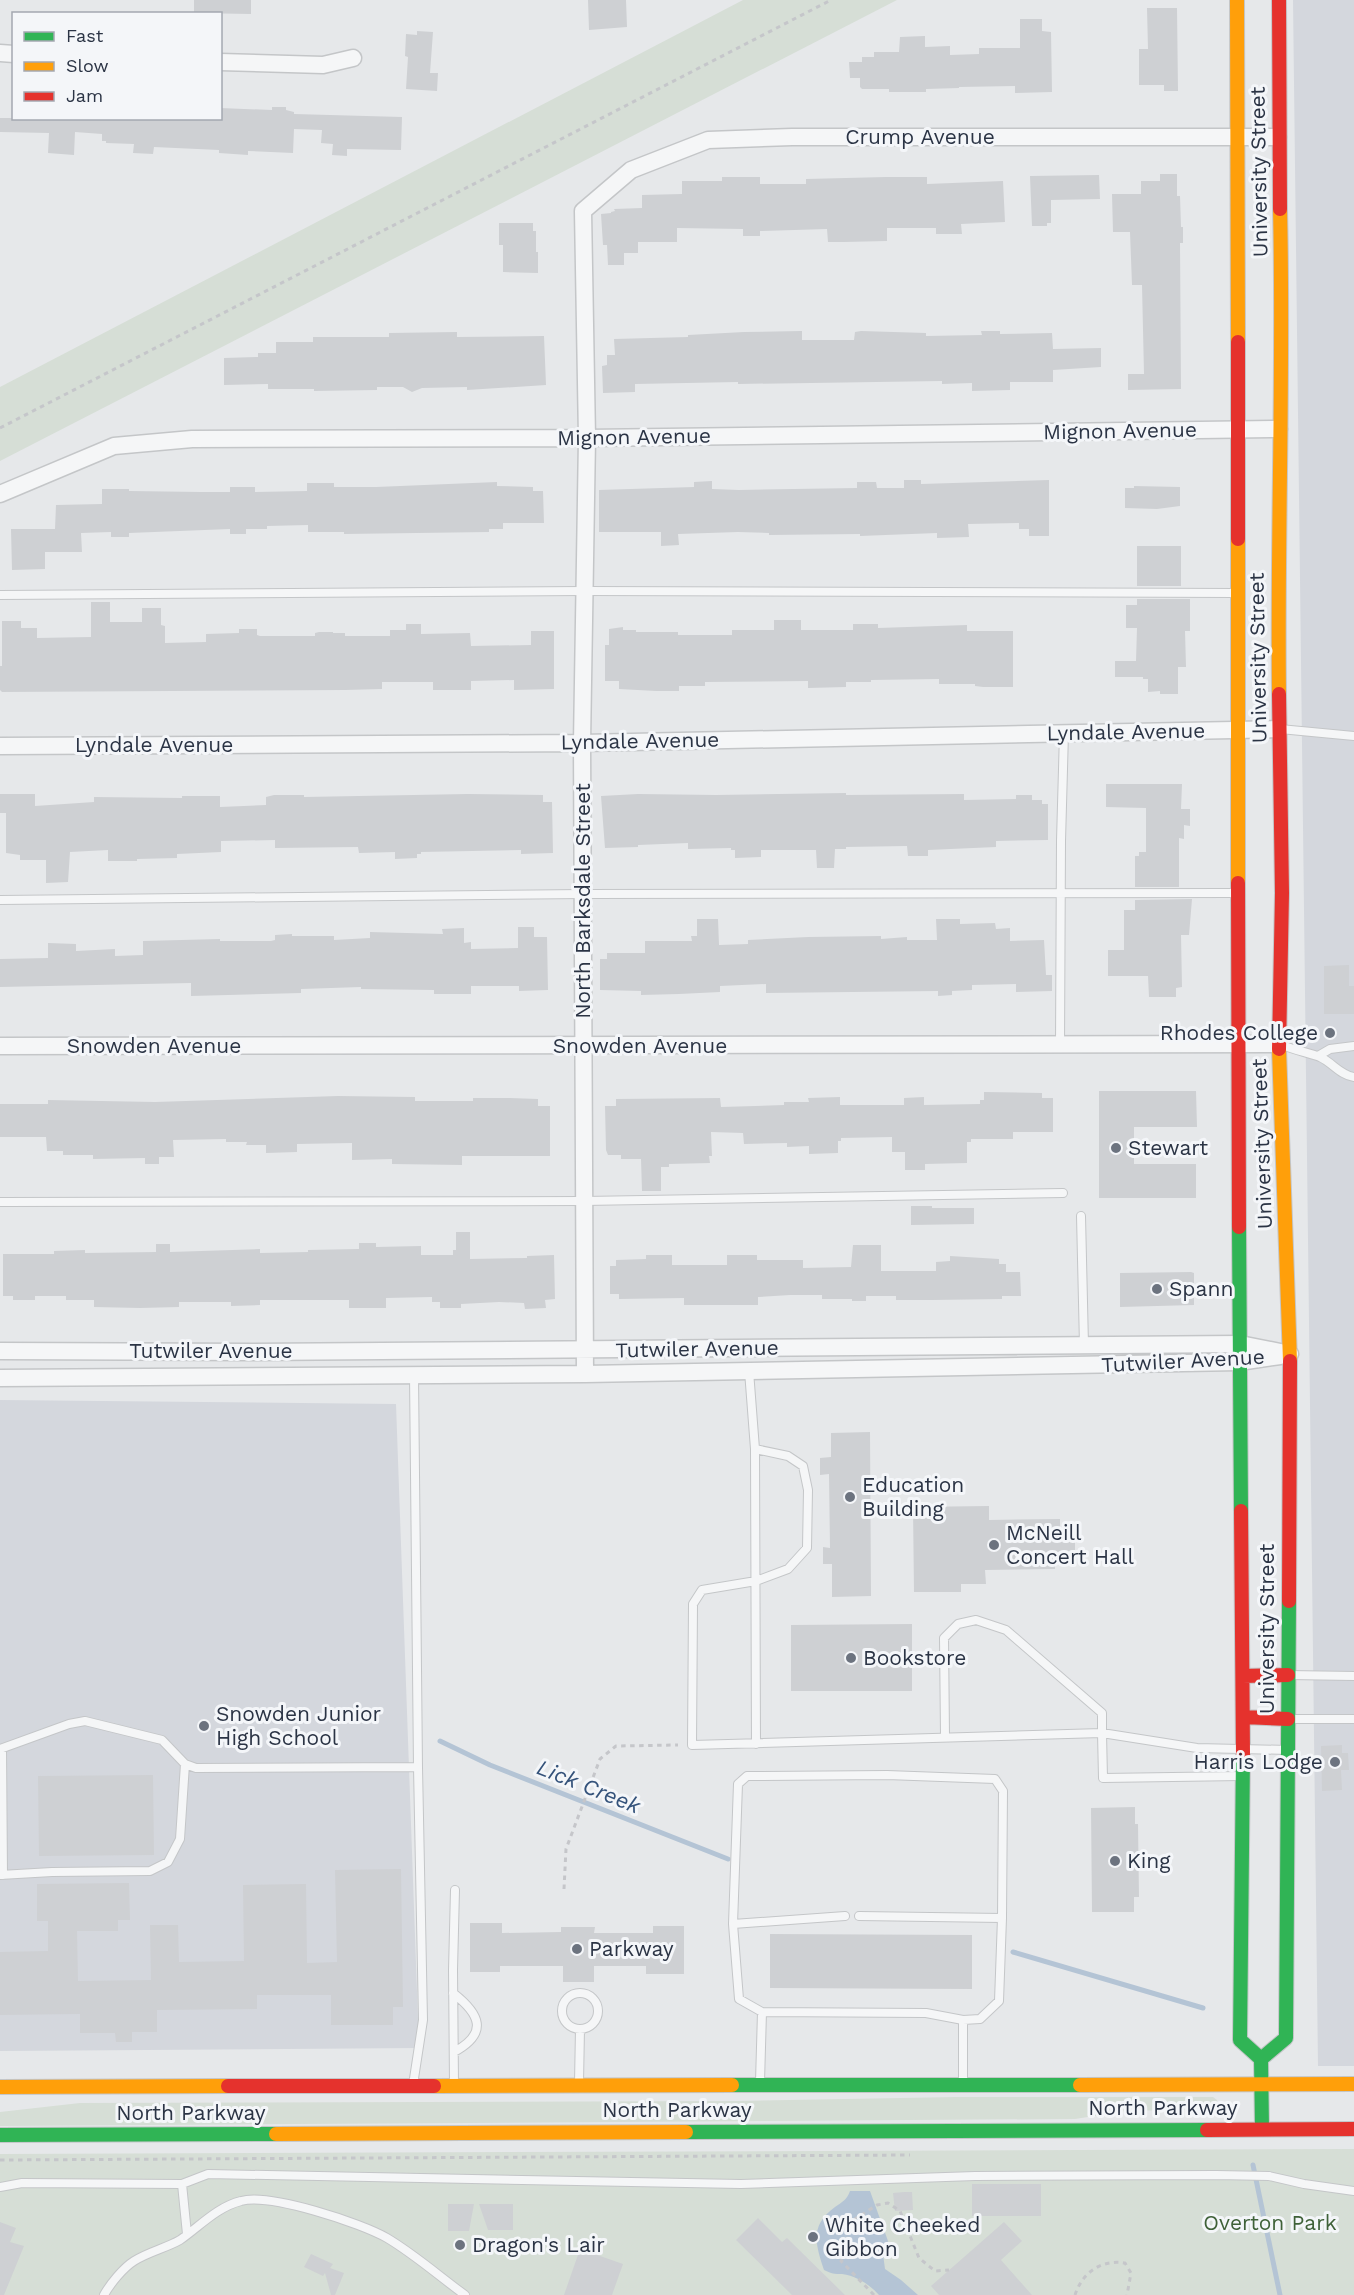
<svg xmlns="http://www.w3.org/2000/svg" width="1354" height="2295" viewBox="0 0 1354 2295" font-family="'Work Sans',sans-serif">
	<rect width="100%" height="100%" fill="#e6e8ea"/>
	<path fill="#d4d7dd" d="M1293,0H1354V2066H1318Z
		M0,1400L396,1404L419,2048L0,2051Z"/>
	<path fill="#d6ded6" d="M743,0H897L0,461V387Z
		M956,2097H1213L1217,2100L1218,2105L1216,2109L1126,2111L1075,2119L0,2126V2112L80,2103L739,2101Z
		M1354,2149V2295H0V2154Z"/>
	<path fill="#b4c4d5" d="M850,2191H870L888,2241L883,2254L885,2269L901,2280L918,2295H879C870,2285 857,2276 842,2274C834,2274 832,2274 824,2270C815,2243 810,2225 835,2207C842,2202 847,2200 850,2191Z"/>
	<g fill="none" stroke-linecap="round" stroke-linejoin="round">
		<path stroke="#b4c4d5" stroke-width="5" d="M440,1741L490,1765L728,1859
			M1013,1952L1203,2008
			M1253,2165L1280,2295"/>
	</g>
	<path fill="#ced0d3" d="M194,0H251V14L194,13Z
		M588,0H626L627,27L589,30Z
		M1147,8H1177L1178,91H1164V85H1139V49H1148Z
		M1020,19H1042V31L1051,32L1052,92L1015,93V86L959,87V88L926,89V92H889V89H862L860,87V78H850L849,62H862V57H874V52H899L900,37L925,36V47L950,46V55L979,54V48H1020Z
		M417,31L433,32L430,73H438L437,91L406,89L408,57L405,56L406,34L417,35Z
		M272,107H286V110L294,112V114L402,117L401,150L347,149V156L332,155L333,144L321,143L322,130L294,129L293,153L248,151V155L219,153V150L154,147L153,154L133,153L134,144L106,143V141H102V134L75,132L74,155L48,153L49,133L0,132V118H220V108L272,110Z
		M1160,174H1177V196H1180L1181,227H1183V243H1180L1181,389L1128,390V374H1144L1142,285H1132L1130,232H1113L1112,194H1141V181H1160Z
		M1099,175L1100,199L1051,200V223H1047V226H1032L1030,176Z
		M722,177H760V184H806V179L886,177H927V184L1003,181L1005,222L961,224L962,234H936V228H887V241L844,242H828L827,229L760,231V236H743V229L677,228V242H638V253H624V265H608L607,245H603L601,214L611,213V212L615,211L614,209L642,208V195L682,194V181H722Z
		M499,223H533V231H536V252H538V273L503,272V245H499Z
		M802,331V340H854L855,332L861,331L926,333V336L982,335L981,331H1000V334L1052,333L1053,349L1101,348V367L1053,370V382H1010V390L972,391V383L942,384V381L738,384V382L635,384V392L603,393L602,366L607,365V355H615L614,339L688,337V335L744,332Z
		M457,332V337L544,336L546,385L467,390V387L422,388L412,392L403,387H377V390L314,391V389H268V384L224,385V358L258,357V353H276V342H313V337H389V333Z
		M904,480H921V484L1049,480V536H1029V529H1019V523L968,524L969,537L937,538V533L860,536V534L769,535V533L738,532L678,534L679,545L661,546V532H599V490L694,487V482L712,481V489L739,490L857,488V482H876L877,488H904Z
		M497,482V486L533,487V491H543L544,523H503V529H489V532L344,534V532H308V525L267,526V529H246V534H230V529L129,533V537H111V532L81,533L82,552H45V569L12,570L11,529H55L56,505L102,504V489H129V491L201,492H230V487H255V492L307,491V483H334V487H376Z
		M1134,486L1180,487V506L1157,509L1125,508V488H1134Z
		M1137,546H1181V586H1137Z
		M1137,599H1190V631H1185L1186,667H1178V694H1160V691L1148,692V679H1143V677H1115V661H1136L1137,628H1126V605H1137Z
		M91,602H110V622H142V608H161V625L165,626V643L206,642V634L239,633V629H257V635L260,636H315V633L319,632H333V633H345V636H390V630H406V624H421V634L470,633L471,646L531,645V631H554V689L514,690V680L471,681V690H433V682H382V689L345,690L2,692L0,690V666H2V621H21V628H37V638L91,637Z
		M774,620H801V630H853V624H878V628L967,625V631H1013V687H983L975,686V684H939V679L871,680V682H846V687L808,688V681L705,682V686H679V691H656L619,689V681H605V645H609V629L623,627V630H636V632H678V635H732V630H774Z
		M1106,784H1182L1181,809H1190V826L1184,825V839L1179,838V887H1135V856H1139V852H1146V808L1106,807Z
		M846,793V795L964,794V800L1016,799V795H1032V800H1042V804H1048V840L996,841V847L928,850V856H908L907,846L846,847V849H835L834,868H817L816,850H761V857L735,858V850H731V848L688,849V843L638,845V847L605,848L601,796L638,794L716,795Z
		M0,794H35V806L94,802V797L182,798V796H220V807L266,805V797L274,795H304V797L468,794L543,795V802H552L553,853L521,854V850L421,852V854H417V858L395,859V852L359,853L358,847L275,848V840L221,841V852L177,854V858L137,859V861H108V850L70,852L68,882L46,883V860H20V855L6,853V813H0Z
		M1192,899L1189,935H1181L1182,987L1176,988V997H1149L1148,976H1108V950H1124V910H1135V900Z
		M697,919H718L719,945L748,944V940L808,937L881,936V939L907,937V940H937L936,919H960V924L995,923L996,929L1010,928V941L1044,940L1046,975H1052V991L1016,992V984L972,985V990L952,991V995L938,996V991L766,993V984L720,986V992L679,994L641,995V991L600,990V959H607V953H645V941H692L691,936H697Z
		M518,927H534V937H547L548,990L519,991V986H471V994H434V990L361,989V987L301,989V993L191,996V983L0,987V959L48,958V943L76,944V951L115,949V956L143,955V941L220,939V941H271L275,940V935L292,934V936H334V940L370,938V932L443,934L442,929L464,928V943L471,942V949L518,948Z
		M1349,965V986H1354V1014H1324V966Z
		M1099,1091H1196L1197,1127H1134V1164H1196V1198H1099Z
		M984,1092L1042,1093V1098H1053V1132H1013V1139H971V1142H967V1163L925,1164V1170H905V1152H892V1137L841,1138V1141H838V1153L809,1154V1146L787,1147V1143L744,1144L743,1133L711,1132L712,1156H709L710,1163L669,1164V1167H661V1191H642L641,1159H621V1155H608L606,1150L605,1106H616V1099L720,1098L721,1107L784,1105V1102H809L808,1098L840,1097V1105H904V1098L924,1097V1105L980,1104V1100H984Z
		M338,1096L415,1097V1101H473V1098H510L538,1099V1106H550V1156H462V1165L392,1164V1159L352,1160V1143L297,1144V1152L266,1153V1145H246L247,1142H226V1139L173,1140L174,1157H159V1164H145V1158L93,1159V1155H63V1151H47L46,1137H0V1104H48V1100L155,1102Z
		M911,1206H932V1208H974V1224L911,1225Z
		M456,1232H470V1259L527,1258V1256L554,1255L555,1299L545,1300L546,1308L525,1309L524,1303L499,1302L461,1304V1308H440V1302H432V1297L386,1298V1308H349V1300H260V1305L231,1306V1302H179V1307L140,1308L94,1307V1300H66V1296H35V1300H13V1296H3V1254H54V1251L85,1250V1253L156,1252V1244H170V1252L260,1249V1253L308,1252V1250L359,1249V1243H376V1247L421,1246V1255H453V1250H456Z
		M853,1245H881V1271H936V1262L950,1261V1256L999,1259V1264H1006V1272H1020L1021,1296H1002V1299L932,1300H896V1296H866V1301H852V1299H822V1295H790L758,1297V1305H684V1298L619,1299V1294H610V1266H616V1260L646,1259V1255H672V1265H727V1255H757V1260H803V1268L851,1267Z
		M1191,1272L1194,1273V1305L1120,1307V1273Z
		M870,1432L871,1596L832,1597V1564H823V1547L830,1548L829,1474L820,1475V1458L831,1457V1433Z
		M989,1506V1520L1060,1519V1528H1075V1562L1055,1563V1569L985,1570L986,1584H961V1592H914L913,1507Z
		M912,1624V1691H791V1625Z
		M1342,1745V1753H1348L1349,1770H1341L1342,1790L1322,1791L1321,1746Z
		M153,1775L154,1855L39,1856L38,1776Z
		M1135,1807V1824H1138L1139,1897H1134V1912H1092L1091,1808Z
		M401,1869L403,2007H393V2025H331V1995H257V2009L157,2010V2032H132V2042H116L115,2033H80V2014L0,2015V1952L48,1951V1921H37V1884L129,1883L130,1920H118V1931H77L78,1981L151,1980L150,1925H178L179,1962L244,1961L243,1885L306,1884L307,1963L337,1962L335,1870Z
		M470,1923H502V1933L561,1932V1927H595L594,1933H653V1926H684V1974H646V1966H594V1982H563V1966H500V1972H470Z
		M770,1934L972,1935V1989L770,1988Z
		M972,2184H1041V2216H972Z
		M904,2192H912L913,2210L895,2211L893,2193Z
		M448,2204H474L469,2231H448Z
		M479,2204H513V2230H488Z
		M758,2218L782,2242L787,2238L845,2295H792L736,2240Z
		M0,2222L16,2228L10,2242L24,2246L4,2295H0Z
		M1004,2222L1022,2241L1001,2260L1032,2295H939L931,2286Z
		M580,2249L623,2264L612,2295H564Z
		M311,2254L333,2264L330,2268L344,2273L335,2295H331L325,2273L323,2276L304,2267Z"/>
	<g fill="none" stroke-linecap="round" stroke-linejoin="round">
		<g stroke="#c4c6c8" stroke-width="10">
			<path id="lane" d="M0,595L584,591L1236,593
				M1280,729L1354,736
				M0,900L583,894L1239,893
				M1060,1045L1061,841L1064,733
				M1282,1045C1294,1050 1309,1053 1320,1057C1333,1063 1340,1075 1354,1077
				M1318,1056L1330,1049L1354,1046
				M0,1202L584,1201L1063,1193
				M1081,1216L1084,1345
				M749,1371L755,1449L756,1744
				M755,1449L788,1456L803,1466L808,1490L807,1548L788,1569L756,1581L702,1590L693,1604L692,1745L1102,1733V1713L1006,1630L976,1620L958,1624L944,1638L945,1736
				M1288,1675L1354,1676
				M1288,1719H1354
				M0,1749L69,1724L85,1721L162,1740L185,1764L196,1768L418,1767
				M2,1749L3,1875
				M1242,1776L1103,1778L1102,1733L1197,1748L1288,1750
				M0,1875L52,1872L150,1871L168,1862L180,1839L185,1764
				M859,1916L1002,1918
				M733,1924L738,1784L747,1776L887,1775L995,1779L1003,1791L1002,1918L999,2001L980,2019L963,2020L926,2013L762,2012L760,2082
				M562 2011a18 18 0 1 1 36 0a18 18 0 1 1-36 0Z
				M453,1993C480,2014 489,2033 454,2052
				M762,2012L739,1999L733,1924L845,1916
				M454,2083L453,1970L455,1890
				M579,2083L580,2029
				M963,2083V2020
				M413,2085L423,2020L418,1767L414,1375
				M182,2184L187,2234
				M0,2187L22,2183L182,2184L208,2174L741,2184L975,2176L1216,2175L1269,2176L1304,2184L1354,2191
				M104,2295C110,2284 123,2268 134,2261C148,2252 166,2248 180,2240C200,2226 217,2207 241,2201C270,2193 361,2223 387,2238C414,2254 439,2276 465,2295"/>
		</g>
		<g stroke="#c4c6c8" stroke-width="19">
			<path id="street" d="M0,53L14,54
				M220,62L323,65L353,58
				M0,494L114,446L192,439L587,438L1279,429
				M0,746L582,743L1279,729
				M0,1046L1279,1044
				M0,1351L252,1352L1240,1344L1290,1354
				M585,1374L582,743L587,438L583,211L631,170L708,140L792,137H1278
				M0,1378L585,1374L1239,1362L1280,1356"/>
		</g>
		<g stroke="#c4c6c8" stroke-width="16">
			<path id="fast" d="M1239,1227L1241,1511
				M1243,1754L1240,2040L1261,2059L1262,2129
				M1261,2059L1286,2038L1289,1601
				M732,2085H1080
				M686,2132L1207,2130
				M0,2135L276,2134"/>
		</g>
		<g stroke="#c4c6c8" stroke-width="16">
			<path id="slow" d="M1237,0L1238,342
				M1238,539V883
				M1279,694C1277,533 1284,371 1280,209
				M1279,1049L1290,1361
				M1080,2085L1354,2084
				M434,2086L732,2085
				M0,2087L228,2086
				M276,2134L686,2132"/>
		</g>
		<g stroke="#c4c6c8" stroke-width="16">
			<path id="jam" d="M1279,0L1280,209
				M1238,342V539
				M1238,883L1239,1227
				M1279,1049L1282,893L1279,694
				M1241,1511L1243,1754
				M1289,1601L1290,1361
				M1243,1676L1288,1675
				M1243,1717L1288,1719
				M228,2086H434
				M1207,2130L1354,2129"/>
		</g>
		<path stroke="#c5c6ca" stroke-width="3" stroke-dasharray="4.5 4.5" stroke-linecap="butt" d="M0,428L831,0
			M564,1889L566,1849L600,1759L616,1746L678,1745
			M0,2160L910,2155
			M874,2295L841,2261L851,2252L844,2226L877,2205L888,2203L900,2211L919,2258L935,2271L949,2270
			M1075,2295C1082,2273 1101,2259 1125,2263L1131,2273L1127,2295"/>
		<use href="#lane" stroke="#f5f6f7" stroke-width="8"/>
		<use href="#street" stroke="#f5f6f7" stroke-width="16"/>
		<use href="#fast" stroke="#30b455" stroke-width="14"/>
		<use href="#slow" stroke="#ff9f0a" stroke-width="14"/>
		<use href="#jam" stroke="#e5322d" stroke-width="14"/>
	</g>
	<g fill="#6c737f" stroke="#f4f6f9" stroke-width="2">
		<circle cx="1330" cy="1033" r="6"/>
		<circle cx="1116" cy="1148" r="6"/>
		<circle cx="1157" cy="1289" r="6"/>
		<circle cx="850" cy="1497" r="6"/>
		<circle cx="994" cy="1545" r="6"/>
		<circle cx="851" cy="1658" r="6"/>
		<circle cx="204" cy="1726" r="6"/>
		<circle cx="1335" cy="1762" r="6"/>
		<circle cx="1115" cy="1861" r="6"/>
		<circle cx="577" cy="1949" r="6"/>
		<circle cx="813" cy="2237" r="6"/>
		<circle cx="460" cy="2245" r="6"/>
	</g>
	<g text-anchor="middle" stroke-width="6" stroke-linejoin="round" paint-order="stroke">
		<g font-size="21" fill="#2b3445" stroke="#f4f6f9">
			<text x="920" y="144">Crump Avenue</text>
			<text transform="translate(1259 172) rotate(-91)" y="7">University Street</text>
			<text transform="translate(1120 431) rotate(-1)" y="7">Mignon Avenue</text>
			<text transform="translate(634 437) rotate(-1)" y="7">Mignon Avenue</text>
			<text transform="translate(1258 658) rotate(-91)" y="7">University Street</text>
			<text transform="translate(1126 732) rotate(-1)" y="7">Lyndale Avenue</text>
			<text transform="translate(640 741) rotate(-1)" y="7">Lyndale Avenue</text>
			<text x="154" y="752">Lyndale Avenue</text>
			<text transform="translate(583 901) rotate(-90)" y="7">North Barksdale Street</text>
			<text x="154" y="1053">Snowden Avenue</text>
			<text x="640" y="1053">Snowden Avenue</text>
			<text transform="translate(1262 1144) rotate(-92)" y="7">University Street</text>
			<text transform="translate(697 1349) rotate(-1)" y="7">Tutwiler Avenue</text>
			<text x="211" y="1358">Tutwiler Avenue</text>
			<text transform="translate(1183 1361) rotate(-3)" y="7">Tutwiler Avenue</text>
			<text transform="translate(1267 1629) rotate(-90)" y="7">University Street</text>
			<text x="1163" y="2115">North Parkway</text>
			<text x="677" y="2117">North Parkway</text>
			<text x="191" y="2120">North Parkway</text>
		</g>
		<g font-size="21" fill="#2b3445" stroke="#f4f6f9" text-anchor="start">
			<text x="1318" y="1040" text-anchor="end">Rhodes College</text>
			<text x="1128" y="1155">Stewart</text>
			<text x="1169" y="1296">Spann</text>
			<text x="862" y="1492">Education<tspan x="862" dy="24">Building</tspan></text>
			<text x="1006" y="1540">McNeill<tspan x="1006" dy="24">Concert Hall</tspan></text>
			<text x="863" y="1665">Bookstore</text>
			<text x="216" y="1721">Snowden Junior<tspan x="216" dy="24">High School</tspan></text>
			<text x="1323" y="1769" text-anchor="end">Harris Lodge</text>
			<text x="1127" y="1868">King</text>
			<text x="589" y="1956">Parkway</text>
			<text x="825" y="2232">White Cheeked<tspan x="825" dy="24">Gibbon</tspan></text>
			<text x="472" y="2252">Dragon's Lair</text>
		</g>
		<g font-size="21" fill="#3f6138" stroke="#f4f6f9">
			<text x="1270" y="2230">Overton Park</text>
		</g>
		<g font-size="22" font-style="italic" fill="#34527a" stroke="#f4f6f9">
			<text transform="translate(589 1786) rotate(22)" y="8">Lick Creek</text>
		</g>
	</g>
	<rect x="12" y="12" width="210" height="108" fill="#f4f6f9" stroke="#a4a8b1" stroke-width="1.5"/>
	<rect x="24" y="32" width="30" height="9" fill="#30b455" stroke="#a4a8b1" stroke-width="1.5"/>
	<text x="66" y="42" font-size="18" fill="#2b3445">Fast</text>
	<rect x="24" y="62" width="30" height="9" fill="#ff9f0a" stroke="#a4a8b1" stroke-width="1.5"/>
	<text x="66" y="72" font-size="18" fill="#2b3445">Slow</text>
	<rect x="24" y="92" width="30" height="9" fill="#e5322d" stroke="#a4a8b1" stroke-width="1.5"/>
	<text x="66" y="102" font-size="18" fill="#2b3445">Jam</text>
</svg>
